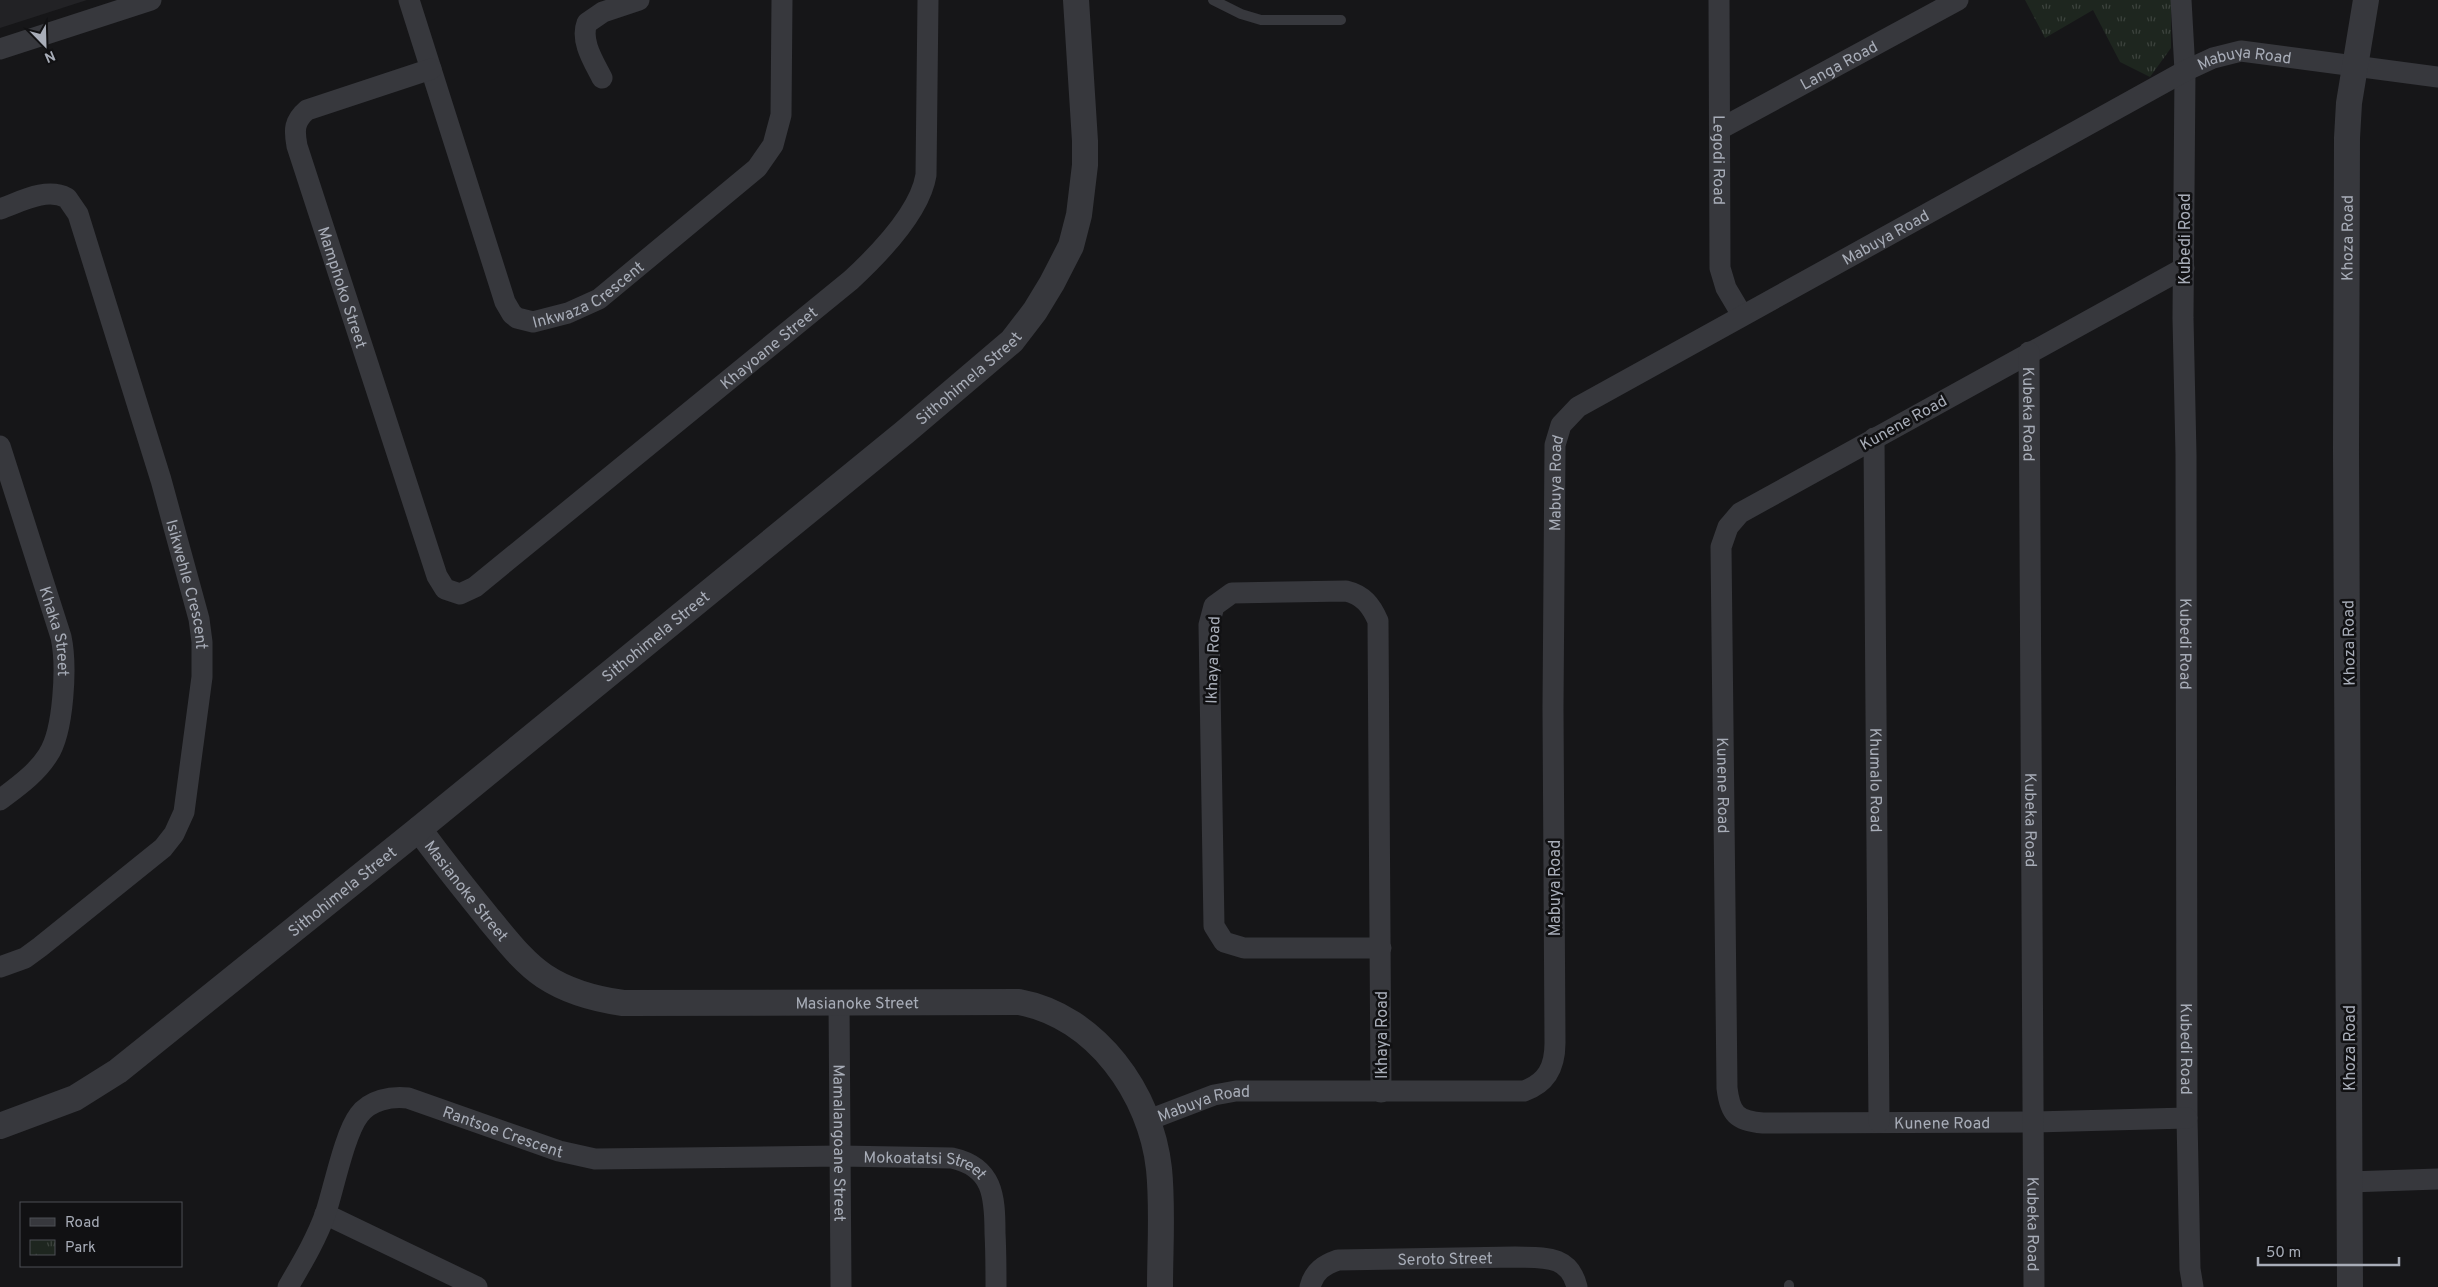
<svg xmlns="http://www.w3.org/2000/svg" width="2438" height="1287" viewBox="0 0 2438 1287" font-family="Overpass,sans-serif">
	<defs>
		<pattern id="park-tufts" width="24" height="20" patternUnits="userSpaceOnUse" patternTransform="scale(1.25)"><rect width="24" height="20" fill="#1e261f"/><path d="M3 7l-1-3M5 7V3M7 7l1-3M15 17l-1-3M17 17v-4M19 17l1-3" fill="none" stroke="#3c433d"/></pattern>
	</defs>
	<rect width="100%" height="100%" fill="#161618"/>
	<path fill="#222225" d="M0,0H87L0,28Z"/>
	<path fill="url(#park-tufts)" d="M2025,0H2171V48L2150,77L2120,62L2093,10L2045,38Z"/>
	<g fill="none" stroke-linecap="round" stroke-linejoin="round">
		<path stroke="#37383d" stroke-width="10" d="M1213,0L1241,14L1261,20H1341
			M1789,1285V1287"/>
		<g stroke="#37383d" stroke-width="21">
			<path id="s1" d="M409,0L505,302L512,314L517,318L533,322L568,313L599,299L757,168L773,145L781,115L782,0"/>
			<path id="s2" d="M1719,0L1720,268L1726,288L1742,315"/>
			<path id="s3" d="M2181,0L2185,71L2183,318L2186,455L2187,1118L2190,1269L2193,1287"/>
			<path d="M0,49L151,0"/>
			<path id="s4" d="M431,69L307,110C294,121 294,130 297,146L437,576L445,589L460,594L475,587L851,280C878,255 920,212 926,175L928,0"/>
			<path d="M602,78C594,62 580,41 587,23L603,12L639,0"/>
			<path id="s5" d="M1720,129L1958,0"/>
			<path id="s6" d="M0,209C20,202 46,187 67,198L78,214L161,480L199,619L202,642V677L184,812L174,834L163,848L40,947L25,958L0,967"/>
			<path id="s7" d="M2184,268L1740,513L1728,527L1721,547L1727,1088C1730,1114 1737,1121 1763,1123L2035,1122L2187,1118"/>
			<path id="s8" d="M2029,352L2034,1287"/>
			<path id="s9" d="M1874,438L1879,1122"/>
			<path id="s10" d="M0,446L61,637C67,665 64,731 48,755C36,774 17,787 0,800"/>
			<path id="s11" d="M839,1001L841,1287"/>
			<path d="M1381,1092L1378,621C1371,605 1363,595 1346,591L1232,593L1214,606L1209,625L1214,926L1224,942L1244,948H1381"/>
			<path id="s12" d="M1146,1121L1214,1095L1236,1091H1524C1547,1083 1555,1067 1555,1043L1553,708L1555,445L1561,425L1578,407L2185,71L2213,58L2241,51L2438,77"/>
			<path d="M2349,1182L2438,1179"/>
			<path d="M325,1214L477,1287"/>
			<path id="s13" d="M288,1287C302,1263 317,1238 326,1212C334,1187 345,1133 359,1115C370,1100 391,1096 408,1098L559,1151L595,1159L841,1156L952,1158C993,1167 995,1196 995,1233C996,1251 996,1269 996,1287"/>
			<path id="s14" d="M1310,1287C1314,1271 1324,1265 1338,1260L1515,1257C1543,1258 1569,1254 1577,1287"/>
		</g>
		<g stroke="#37383d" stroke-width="26">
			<path id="s15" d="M419,829C441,860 465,889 489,919C506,939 522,961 544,976C568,992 594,999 623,1003L1019,1002C1096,1016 1151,1094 1159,1169C1163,1208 1160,1248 1160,1287"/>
			<path id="s16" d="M0,1126L75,1098L118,1071L419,829L905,432L1012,341L1035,311L1052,283L1071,246L1079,215L1085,165V141L1076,0"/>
			<path id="s17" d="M2350,1287L2346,451L2347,138L2349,103L2366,0"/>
		</g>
	</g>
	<g text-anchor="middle" stroke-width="5" stroke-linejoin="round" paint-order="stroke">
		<g font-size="16" fill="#a8adb8" stroke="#111113">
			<text dy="6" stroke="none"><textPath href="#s12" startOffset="1845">Mabuya Road</textPath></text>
			<text dy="6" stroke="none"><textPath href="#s5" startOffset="135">Langa Road</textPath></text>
			<text dy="6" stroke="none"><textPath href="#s2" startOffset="160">Legodi Road</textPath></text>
			<text dy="6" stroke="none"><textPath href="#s12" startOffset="1440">Mabuya Road</textPath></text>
			<text dy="6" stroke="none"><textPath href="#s17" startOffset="1049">Khoza Road</textPath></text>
			<text transform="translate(2184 239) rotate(-90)" y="6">Kubedi Road</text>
			<text dy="6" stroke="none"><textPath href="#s4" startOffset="319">Mamphoko Street</textPath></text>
			<text dy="6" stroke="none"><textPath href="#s1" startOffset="416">Inkwaza Crescent</textPath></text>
			<text dy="6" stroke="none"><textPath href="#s4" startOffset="1049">Khayoane Street</textPath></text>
			<text dy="6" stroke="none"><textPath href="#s16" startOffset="1228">Sithohimela Street</textPath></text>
			<text dy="6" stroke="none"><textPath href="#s8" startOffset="62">Kubeka Road</textPath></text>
			<text transform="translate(1903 422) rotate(-29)" y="6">Kunene Road</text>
			<text dy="6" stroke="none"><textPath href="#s12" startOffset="1005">Mabuya Road</textPath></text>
			<text dy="6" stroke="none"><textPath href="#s6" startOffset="476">Isikwehle Crescent</textPath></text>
			<text dy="6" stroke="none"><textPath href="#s10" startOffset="194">Khaka Street</textPath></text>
			<text dy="6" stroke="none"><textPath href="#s16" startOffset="822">Sithohimela Street</textPath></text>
			<text transform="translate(2348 643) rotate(-91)" y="6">Khoza Road</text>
			<text dy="6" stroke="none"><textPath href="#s3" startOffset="644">Kubedi Road</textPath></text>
			<text transform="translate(1212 660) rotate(-88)" y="6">Ikhaya Road</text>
			<text dy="6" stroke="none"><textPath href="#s9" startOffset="342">Khumalo Road</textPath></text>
			<text dy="6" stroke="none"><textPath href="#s7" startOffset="785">Kunene Road</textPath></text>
			<text dy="6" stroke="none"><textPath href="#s8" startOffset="468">Kubeka Road</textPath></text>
			<text transform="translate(1554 888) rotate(-90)" y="6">Mabuya Road</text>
			<text dy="6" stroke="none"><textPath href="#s15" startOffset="78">Masianoke Street</textPath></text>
			<text dy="6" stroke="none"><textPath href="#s16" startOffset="418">Sithohimela Street</textPath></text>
			<text dy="6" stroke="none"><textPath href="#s15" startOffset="512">Masianoke Street</textPath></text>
			<text transform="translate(1381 1035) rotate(-90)" y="6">Ikhaya Road</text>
			<text transform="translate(2349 1048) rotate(-90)" y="6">Khoza Road</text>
			<text dy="6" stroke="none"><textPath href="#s3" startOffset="1049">Kubedi Road</textPath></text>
			<text dy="6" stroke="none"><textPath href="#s12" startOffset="61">Mabuya Road</textPath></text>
			<text dy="6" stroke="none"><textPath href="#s7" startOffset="1324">Kunene Road</textPath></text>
			<text dy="6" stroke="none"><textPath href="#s13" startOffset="342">Rantsoe Crescent</textPath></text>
			<text dy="6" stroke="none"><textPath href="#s11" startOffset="142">Mamalangoane Street</textPath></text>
			<text dy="6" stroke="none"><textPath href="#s13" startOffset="770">Mokoatatsi Street</textPath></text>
			<text dy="6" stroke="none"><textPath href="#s8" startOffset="872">Kubeka Road</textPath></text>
			<text dy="6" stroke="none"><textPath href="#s14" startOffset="148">Seroto Street</textPath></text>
		</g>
	</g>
	<rect x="20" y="1202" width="162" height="65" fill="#111113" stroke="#4d4f55"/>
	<rect x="30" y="1218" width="25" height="8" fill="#37383d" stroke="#4d4f55"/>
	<text x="65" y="1227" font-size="15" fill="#a8adb8">Road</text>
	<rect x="30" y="1240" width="25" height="15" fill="url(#park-tufts)" stroke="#4d4f55"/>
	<text x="65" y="1252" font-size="15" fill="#a8adb8">Park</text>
	<g transform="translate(45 45) rotate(157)" stroke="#111113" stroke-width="4" paint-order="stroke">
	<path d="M0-4L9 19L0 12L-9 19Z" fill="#a8adb8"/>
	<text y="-8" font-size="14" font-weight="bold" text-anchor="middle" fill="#a8adb8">N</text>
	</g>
	<path d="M2258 1257v8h141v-8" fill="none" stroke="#a8adb8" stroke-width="2.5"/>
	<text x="2266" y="1257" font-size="15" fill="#a8adb8" stroke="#111113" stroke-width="4" paint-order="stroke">50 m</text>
</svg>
